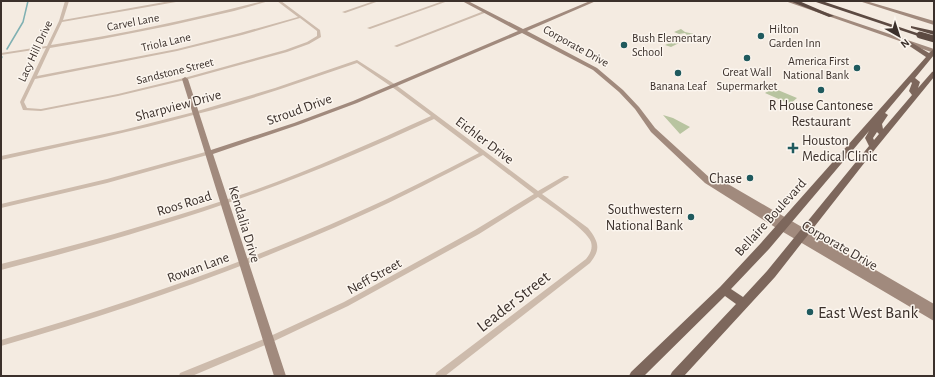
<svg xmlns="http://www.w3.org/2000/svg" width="935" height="377" viewBox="0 0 935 377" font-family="'Alegreya Sans',sans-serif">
	<rect width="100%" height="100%" fill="#f4ebe1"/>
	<path fill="#b8c4a0" d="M681,29L685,32L694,34H690L691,37L671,47L665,45L687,35L685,33L679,34L674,32Z
		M773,88L797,98L790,104L765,93Z
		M663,115L673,118L690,127L680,134Z"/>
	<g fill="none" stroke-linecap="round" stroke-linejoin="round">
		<path stroke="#7fb0b2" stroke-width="1.5" d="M7,49L23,22L28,1
			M1,59L2,57"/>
		<path fill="#cdbbac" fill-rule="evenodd" d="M65,1H69L63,20L170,1H178L176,2L62,22L51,45C123,34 193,19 263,1H269L234,11L168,26L102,39L50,48L37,76L177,49L240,33L298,17L277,1H281L320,30L321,37L309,44L287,52L185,80L118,96L41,111L23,110L20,102L46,48L1,55V53L47,46L59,21ZM300,18L317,31V36L307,42L285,50L184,78L118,94L41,109L27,108L24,102L35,79L177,51L242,35Z
			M374,1H379L345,13L342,12Z
			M443,1H448L370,29L367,28Z
			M484,11L487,12L397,47L394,46Z
			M357,60L396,85L538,191L564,176H568L569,177L568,178L542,194L588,228C599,242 601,249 590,263L445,376H435L436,373L586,259C590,254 593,249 591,242C587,230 549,205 538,197L479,234L348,306L270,343L192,376H179L180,373L264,339L344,302L475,230L534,194L483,155C442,176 401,198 358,217C243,269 123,311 1,346V340C122,305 240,265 354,214C397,195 438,174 479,153L434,119C375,146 315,172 253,194C170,224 86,248 1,270V264C85,243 167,220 249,192C311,170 371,143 431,116L392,87L357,63C304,81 251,100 197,114C132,132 67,145 1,160V156L123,130L194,112L275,88Z
			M209,151L211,152L212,153L211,154L107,183L1,208V204L107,179Z"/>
		<path fill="#a18a7d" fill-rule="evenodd" d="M462,1H468L523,29L590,1H596L527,31L597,68L623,90L639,107L655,128L711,179L714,181L718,179L721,180L934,304V321L778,229L705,183L651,132L635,109L619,92L593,70L522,33L357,103L298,125L213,154L286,376H274L182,79L185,77L188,79L211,150L294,123L353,101L518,31Z
			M785,1H792L934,49V53Z
			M859,1H866L934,21V25Z"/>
		<path fill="#7d675c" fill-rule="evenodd" d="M905,41H909L929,53L934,49V55L915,78L920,82L918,88L932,72L934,71V77L876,148L775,277L684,376H670L672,372L736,304L725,296L644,376H629L631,372L720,287L761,243L926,57L905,43ZM911,82L912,83L909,91L912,95L883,129L882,124L888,115L885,113ZM869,131L865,138L869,146L767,271L743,297L731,289L769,249ZM877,132L879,134L874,140L873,138Z"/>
		<path fill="#5c4a42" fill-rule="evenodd" d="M790,1H799L834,16L829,17Z
			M813,1H822L923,35L918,36Z
			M911,26L934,31V35L911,28Z"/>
		<path stroke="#5c4a42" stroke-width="7" d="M920,35L934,39"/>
	</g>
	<g fill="#1f5a5e" stroke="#fbf5ee" stroke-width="1.5">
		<circle cx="761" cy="36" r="4"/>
		<circle cx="624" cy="45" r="4"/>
		<circle cx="747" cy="58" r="4"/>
		<circle cx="857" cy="68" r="4"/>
		<circle cx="678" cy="73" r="4"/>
		<circle cx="821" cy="90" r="4"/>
		<path d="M791 142h4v4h4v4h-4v4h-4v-4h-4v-4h4z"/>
		<circle cx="750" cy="178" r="4"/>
		<circle cx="691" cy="217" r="4"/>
		<circle cx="810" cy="312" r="4"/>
	</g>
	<g text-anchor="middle" stroke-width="3" stroke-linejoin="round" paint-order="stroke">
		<g font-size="12" fill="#3b302b" stroke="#fbf5ee">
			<text transform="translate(133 22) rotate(-11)" y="4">Carvel Lane</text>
			<text transform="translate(166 42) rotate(-13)" y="4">Triola Lane</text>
			<text transform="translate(576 46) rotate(29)" y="4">Corporate Drive</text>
			<text transform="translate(35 51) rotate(-65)" y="4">Lacy Hill Drive</text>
			<text transform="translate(175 71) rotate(-14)" y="4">Sandstone Street</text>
		</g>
		<g font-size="12" fill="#3b302b" stroke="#fbf5ee" text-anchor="start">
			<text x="769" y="33">Hilton<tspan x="769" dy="14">Garden Inn</tspan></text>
			<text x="632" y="42">Bush Elementary<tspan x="632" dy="14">School</tspan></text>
			<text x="849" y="65" text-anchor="end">America First<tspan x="849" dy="14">National Bank</tspan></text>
			<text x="747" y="76" text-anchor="middle">Great Wall<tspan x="747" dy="14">Supermarket</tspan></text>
			<text x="678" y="90" text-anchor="middle">Banana Leaf</text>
		</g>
		<g font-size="14" fill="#3b302b" stroke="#fbf5ee">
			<text transform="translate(178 105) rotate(-15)" y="5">Sharpview Drive</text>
			<text transform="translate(299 109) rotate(-20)" y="5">Stroud Drive</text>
			<text transform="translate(485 140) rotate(37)" y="5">Eichler Drive</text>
			<text transform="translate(184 203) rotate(-17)" y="5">Roos Road</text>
			<text transform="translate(770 217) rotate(-48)" y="5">Bellaire Boulevard</text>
			<text transform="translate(245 224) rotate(73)" y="5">Kendalia Drive</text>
			<text transform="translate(840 245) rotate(30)" y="5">Corporate Drive</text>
			<text transform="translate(198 267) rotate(-20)" y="5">Rowan Lane</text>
			<text transform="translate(374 276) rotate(-29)" y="5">Neff Street</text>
		</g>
		<g font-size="14" fill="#3b302b" stroke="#fbf5ee" text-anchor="end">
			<text x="821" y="110" text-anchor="middle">R House Cantonese<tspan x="821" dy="16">Restaurant</tspan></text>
			<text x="802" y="145" text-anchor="start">Houston<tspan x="802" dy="16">Medical Clinic</tspan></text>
			<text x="742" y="183">Chase</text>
			<text x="683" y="214">Southwestern<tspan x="683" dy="16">National Bank</tspan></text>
		</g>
		<g font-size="17" fill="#3b302b" stroke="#fbf5ee">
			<text transform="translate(513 301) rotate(-38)" y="6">Leader Street</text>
		</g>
		<g font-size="17" fill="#3b302b" stroke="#fbf5ee" text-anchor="start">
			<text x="818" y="318">East West Bank</text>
		</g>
	</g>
	<rect width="935" height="377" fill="none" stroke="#3b302b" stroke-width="4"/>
	<g transform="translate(899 36) rotate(141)" stroke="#fbf5ee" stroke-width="3" paint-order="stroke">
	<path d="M0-3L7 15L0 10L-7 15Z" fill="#3b302b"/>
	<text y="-6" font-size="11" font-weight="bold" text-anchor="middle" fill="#3b302b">N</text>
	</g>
</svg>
